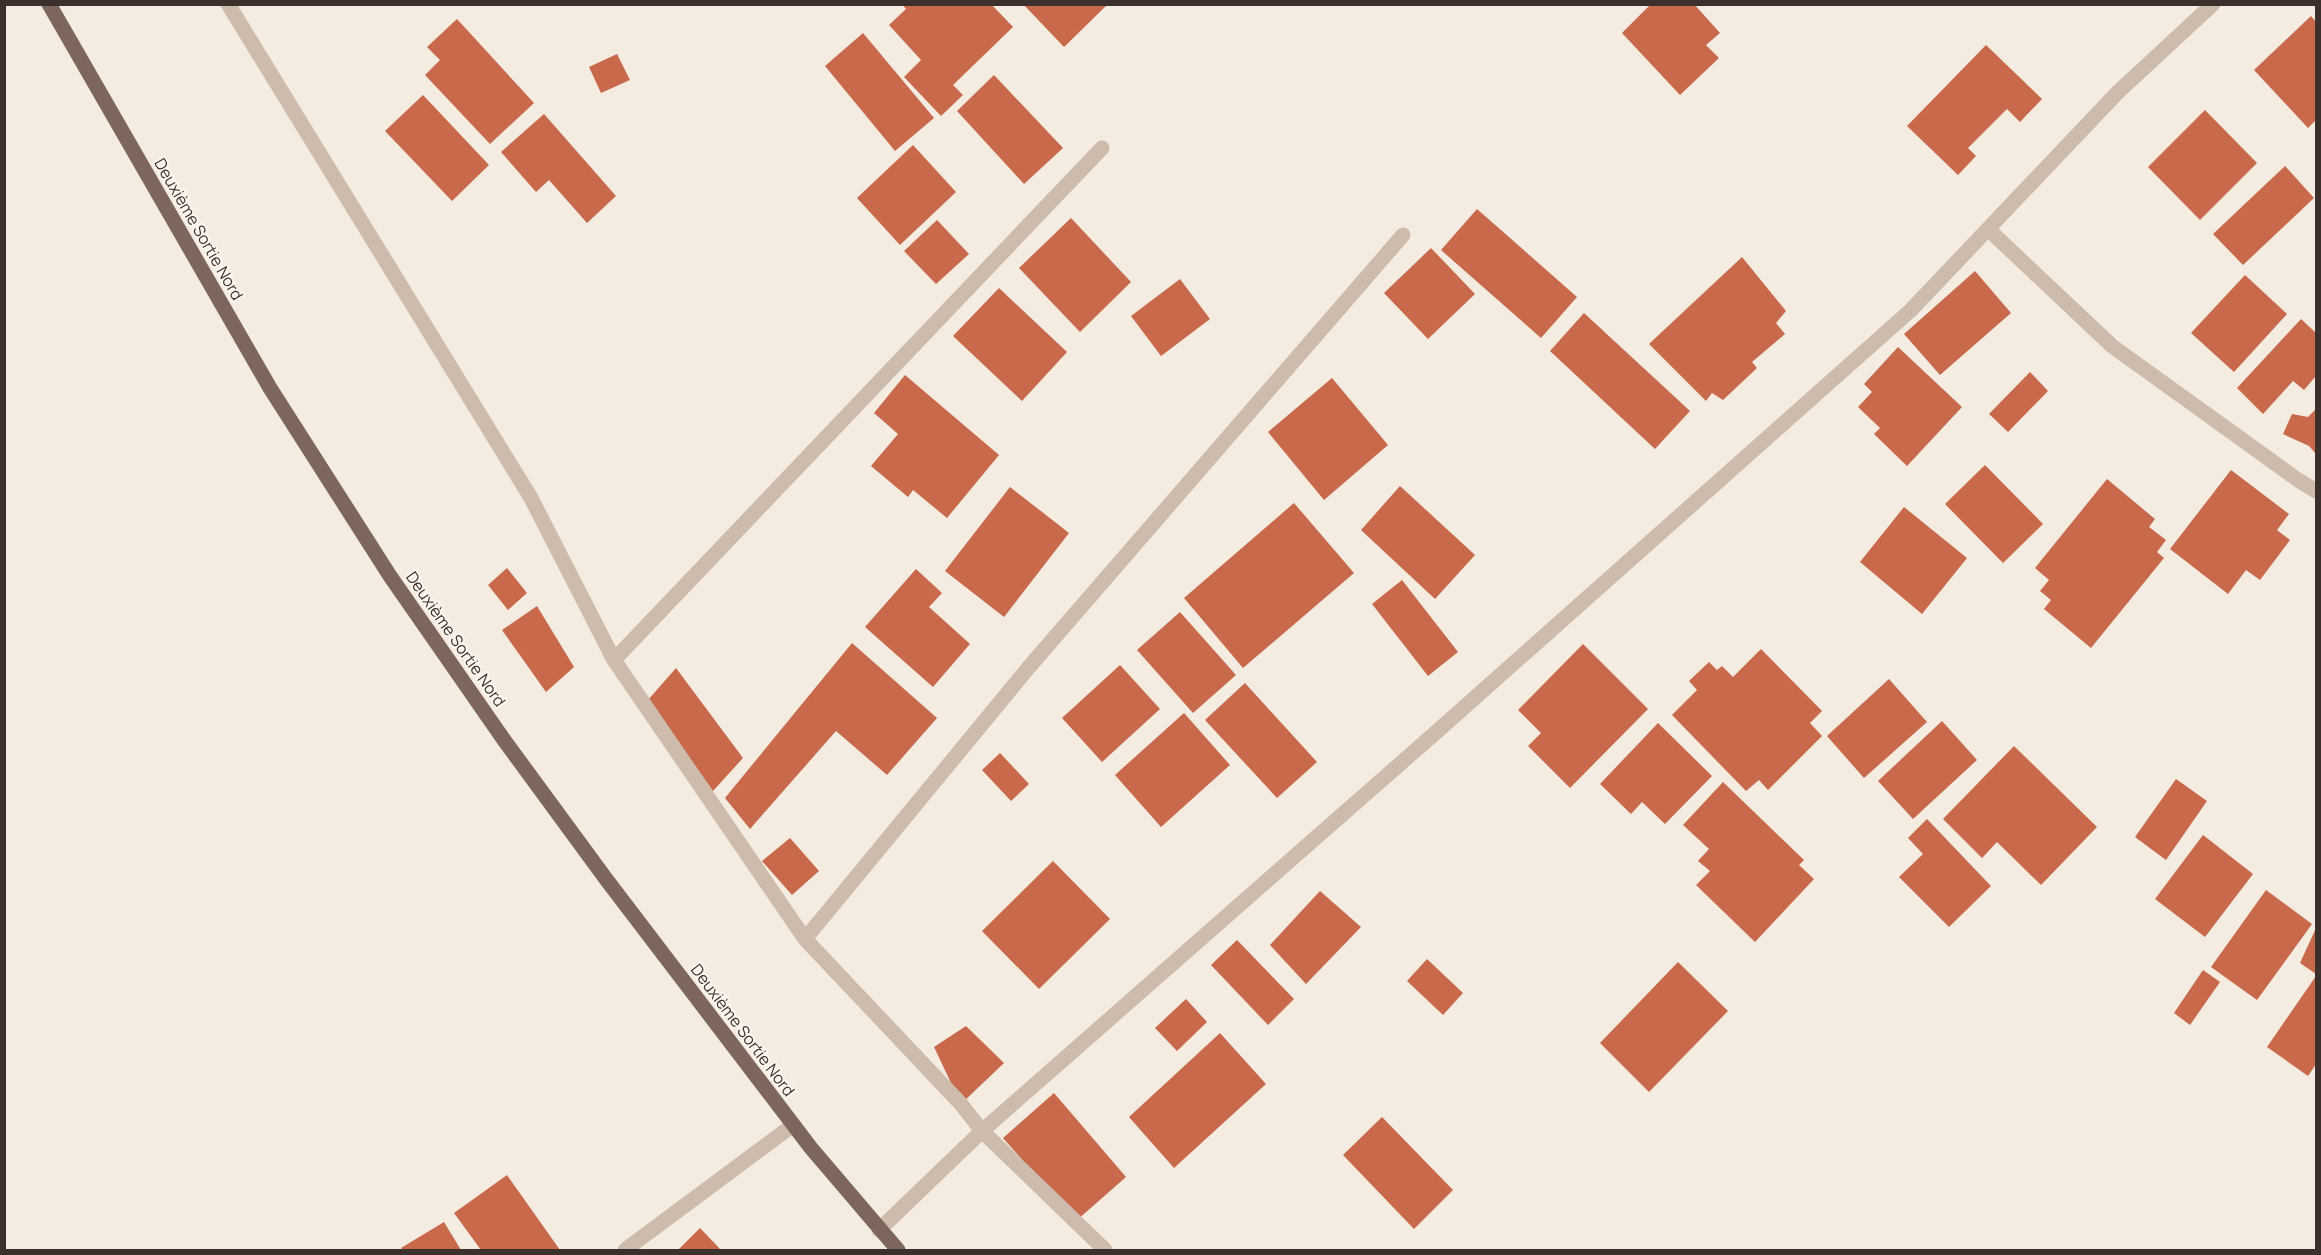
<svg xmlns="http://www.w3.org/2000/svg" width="2321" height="1255" viewBox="0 0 2321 1255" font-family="Manrope,sans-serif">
	<rect width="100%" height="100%" fill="#f4ebe1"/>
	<path fill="#c8694b" d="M902,4H991L1013,27L953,85L963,95L941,116L904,77L921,60L889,25L906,9Z
		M1023,4H1108L1064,47Z
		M1651,4H1694L1720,33L1706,45L1719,58L1680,95L1622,33Z
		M2311,16L2316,22V120L2308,128L2254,70Z
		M457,19L534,103L490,144L425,75L440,60L427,47Z
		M863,33L934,118L895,151L825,66Z
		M1986,45L2042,99L2020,122L2007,109L1968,148L1976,156L1958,175L1907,126Z
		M617,54L630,80L601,93L589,67Z
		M994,75L1063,148L1024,184L957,111Z
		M423,95L489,165L452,201L385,131Z
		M2205,110L2257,163L2200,220L2148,167Z
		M544,114L616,196L587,223L549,180L536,192L501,152Z
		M913,145L956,192L900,245L857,198Z
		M2285,166L2314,198L2243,265L2213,234Z
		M1477,209L1577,297L1541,338L1441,250Z
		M1071,218L1131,282L1080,332L1019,268Z
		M937,220L969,254L936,284L904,251Z
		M1431,248L1475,294L1428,339L1384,293Z
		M1742,257L1786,311L1776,323L1785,334L1752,362L1757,368L1723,400L1712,393L1706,401L1649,344Z
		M1975,271L2011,313L1940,375L1904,334Z
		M2245,275L2287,314L2234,372L2191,333Z
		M1180,279L1210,319L1161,356L1131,316Z
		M999,288L1067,352L1022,401L953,336Z
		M1584,313L1690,411L1655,449L1550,351Z
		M2301,319L2316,333V376L2304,390L2293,381L2263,414L2237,388Z
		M1898,347L1962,407L1907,466L1874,434L1880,428L1858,407L1872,392L1864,384Z
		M2030,372L2048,391L2008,432L1989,414Z
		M905,375L999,455L947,518L913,490L908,497L871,466L898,434L874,413Z
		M1332,378L1388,445L1324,500L1268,432Z
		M2316,409V454L2309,446L2283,434L2292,414L2308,417Z
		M1985,465L2043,524L2003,563L1945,504Z
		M2231,470L2289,514L2277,530L2290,540L2260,580L2246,570L2228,594L2170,549Z
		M2107,479L2155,519L2149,527L2166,540L2157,552L2164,558L2091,648L2044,609L2051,600L2040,591L2049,580L2035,568Z
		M1400,486L1475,555L1435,599L1361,530Z
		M1010,487L1069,533L1004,617L945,571Z
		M1294,503L1354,573L1243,668L1184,598Z
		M1904,507L1967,558L1922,614L1860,562Z
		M507,568L527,593L508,610L488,585Z
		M916,569L942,593L929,607L970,644L933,687L865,627Z
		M1402,580L1458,652L1428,676L1372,604Z
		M537,606L574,667L546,692L502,630Z
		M1180,612L1236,675L1193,713L1137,650Z
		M852,643L937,718L887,775L836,731L750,829L725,798Z
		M1583,644L1648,709L1570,788L1528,746L1541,733L1518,710Z
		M1761,649L1822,711L1810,723L1822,736L1768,790L1759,780L1746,791L1672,715L1697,690L1689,681L1709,662L1717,670L1722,666L1733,677Z
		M1120,665L1160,709L1102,762L1062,718Z
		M676,668L743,758L713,791L648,700Z
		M1889,679L1927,722L1864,778L1827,736Z
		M1245,683L1317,762L1277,798L1205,720Z
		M1184,713L1230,765L1161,827L1115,775Z
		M1942,721L1977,760L1913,819L1878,781Z
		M1658,723L1712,776L1665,824L1642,802L1631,814L1600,784Z
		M2014,746L2097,827L2041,885L1997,842L1982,858L1943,819Z
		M1000,753L1029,784L1011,801L982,770Z
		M2176,779L2207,801L2166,860L2135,837Z
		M1723,782L1804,860L1799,865L1814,879L1755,942L1696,885L1710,871L1698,861L1709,849L1683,825Z
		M1927,819L1991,886L1949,927L1899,877L1923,854L1908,838Z
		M2203,835L2253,874L2205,937L2155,899Z
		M790,838L819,871L792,895L762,861Z
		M1053,861L1110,919L1039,989L982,931Z
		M2266,890L2312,924L2257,1000L2211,967Z
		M1320,891L1361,927L1306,984L1270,945Z
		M2316,928V974L2300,963Z
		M1237,940L1294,999L1268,1025L1211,965Z
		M1427,959L1463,993L1443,1015L1407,981Z
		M1678,962L1728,1011L1649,1092L1600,1043Z
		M2203,970L2220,982L2190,1025L2174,1013Z
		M2316,976V1064L2308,1076L2267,1047Z
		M1186,999L1207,1022L1177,1051L1155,1028Z
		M966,1026L1004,1063L961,1104L934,1047Z
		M1220,1033L1266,1084L1174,1168L1129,1117Z
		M1054,1093L1126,1177L1076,1221L1003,1138Z
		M1382,1117L1453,1190L1414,1229L1343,1155Z
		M507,1175L560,1250H481L454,1213Z
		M444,1222L461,1250H403L401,1248Z
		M700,1228L721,1250H678Z"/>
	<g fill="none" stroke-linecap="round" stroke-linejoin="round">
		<path stroke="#cdbbac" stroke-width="15" d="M228,4L531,498L614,660L805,939L961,1104L982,1131L1105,1250
			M1989,230L2112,346L2298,480L2316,491
			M614,660L1102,148
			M805,939L1029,667L1403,235
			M879,1230L982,1131L1442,727L1911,310L2118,92L2213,4
			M625,1250L793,1125"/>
		<path stroke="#7d675c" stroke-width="15" d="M49,4L270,388L390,576L504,740L606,879L811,1148L898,1250"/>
	</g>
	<g text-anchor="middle" stroke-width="4.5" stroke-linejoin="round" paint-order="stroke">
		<g font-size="16" fill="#3b302b" stroke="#fbf5ee">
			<text transform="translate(199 229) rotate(60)" y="6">Deuxième Sortie Nord</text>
			<text transform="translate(456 639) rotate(55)" y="6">Deuxième Sortie Nord</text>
			<text transform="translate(743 1030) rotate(53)" y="6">Deuxième Sortie Nord</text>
		</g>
	</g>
	<rect width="2321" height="1255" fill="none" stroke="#3b302b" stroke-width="12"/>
</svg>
